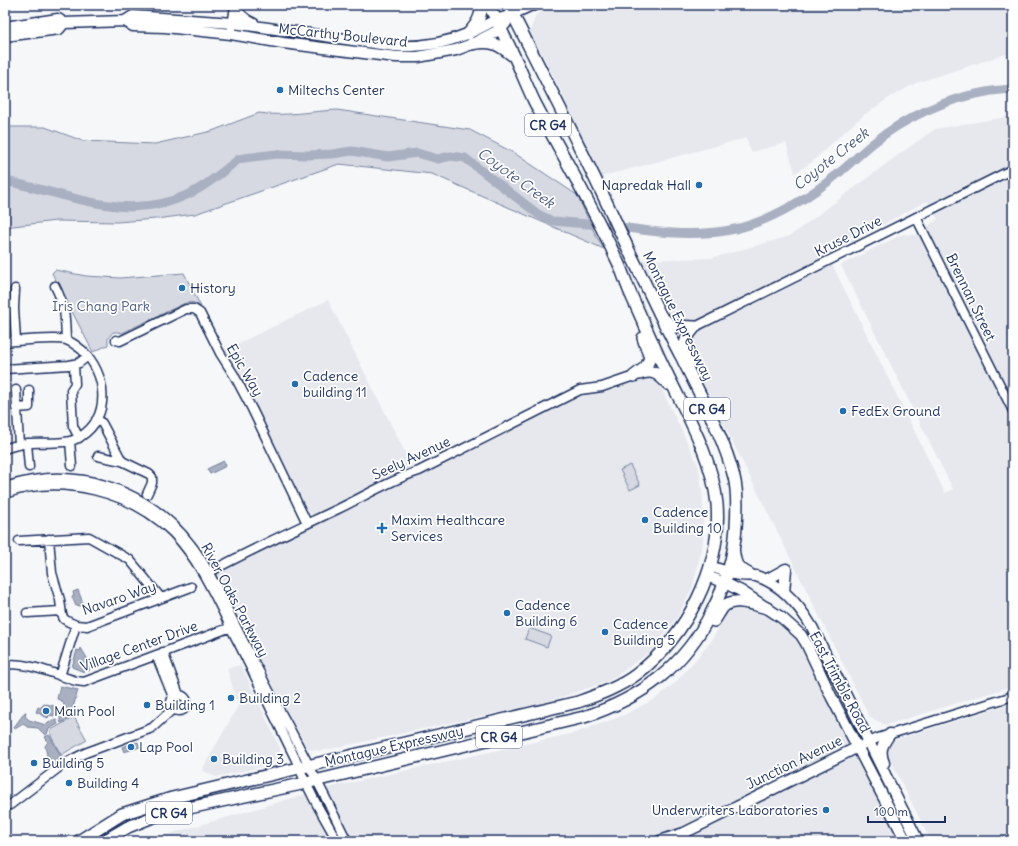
<svg xmlns="http://www.w3.org/2000/svg" width="1018" height="846" viewBox="0 0 1018 846" font-family="Delius,sans-serif">
	<rect width="100%" height="100%" fill="#f6f7f9"/>
	<filter id="ink" filterUnits="userSpaceOnUse"><feTurbulence type="fractalNoise" baseFrequency=".025" numOctaves="2"/><feDisplacementMap in="SourceGraphic" scale="8" xChannelSelector="R" yChannelSelector="G"/><feConvolveMatrix kernelMatrix="1 2 1 2 8 2 1 2 1" color-interpolation-filters="sRGB"/></filter>
	<g filter="url(#ink)">
		<path fill="#e6e8ee" fill-rule="evenodd" d="M556,5H1013V65H1009L1006,54L916,83L889,98L864,115L844,132L812,162L795,173L786,143L751,152L746,138L600,177L558,85L530,31L536,15Z
			M1013,116V686L886,725L870,718L642,260L712,258L790,236L898,155L935,129ZM927,201L938,219L916,235L903,234L841,265L953,489L945,493L827,254Z
			M328,300L412,466L316,514L313,515L308,512L237,371L223,351Z
			M655,375L699,467L703,499V543L693,586L677,618L650,652L609,681L547,702L321,751L308,749L213,576L397,484L416,476L576,398L590,393L610,391L643,377Z
			M744,604L771,617L784,625L805,649L899,841H151L156,838L327,788L575,733L622,716L655,699L675,683L710,643L730,608Z
			M241,665L280,748V753L278,758L274,762L270,765L216,777L202,770L238,706L227,668Z
			M1013,703V841H931L882,744Z"/>
		<path fill="#d6d9e2" stroke="#7884a0" d="M337,110L470,130L514,153L577,195L596,236L604,249L432,174L339,164L195,214L156,219L117,222L56,221L5,227V127H45L83,141L155,144L212,131L259,113C283,117 312,111 337,110Z
			M55,270L86,276L120,278L184,273L201,307C194,302 191,301 183,304L122,333L118,332H113L108,338V345L93,352L52,273Z
			M630,465L640,485L630,490L620,470Z
			M529,628L551,636L547,647L525,639Z
			M74,717L87,740L61,755L51,736V730Z"/>
		<path fill="#a9b0c1" stroke="#707c99" d="M224,461L226,466L210,474L207,469Z
			M78,590L83,603V605L79,606L78,605L76,606L72,597L74,596L73,592Z
			M81,648L91,665L89,671L85,670L84,672L72,667L77,650L80,651Z
			M60,686L78,690L70,718L61,723C58,717 62,710 64,704L62,701L57,699Z
			M44,704L46,705V704L54,706L53,709L55,710L54,716L49,715L48,718L41,715V714L36,712L38,707L40,708Z
			M25,712H26L25,716L29,720L46,725L47,723H49V721L52,722V720H56L58,724L49,729L47,734L45,735L38,728L28,727L23,724L15,729L14,727Z
			M49,735L62,758L54,764L53,763L51,764L52,766L50,767L46,761L47,755L45,746L48,742L45,737Z
			M138,742L140,747L124,752L122,747Z"/>
		<g fill="none" stroke-linecap="round" stroke-linejoin="round">
			<path stroke="#a9b0c1" stroke-width="9" d="M5,181C67,193 127,224 189,194C207,186 223,171 239,159L244,158L277,154L308,155L332,154L352,151L388,157L417,153L438,159L451,156L465,158L538,214L552,221C576,223 602,225 627,228C662,233 699,237 735,229C771,221 812,196 840,172C851,163 861,153 872,144C904,118 945,99 986,92C995,90 1004,90 1013,89"/>
			<g stroke="#1b2f5e" stroke-width="11">
				<path id="minor" d="M513,15L532,6
					M231,34L235,5
					M916,217L1013,411
					M55,286C66,308 65,316 66,340
					M15,289L14,308L16,341
					M695,327L1013,169
					M116,340L120,341L186,309H194L200,313L220,353L234,375L252,409L307,523
					M5,342C18,341 55,337 66,340C72,342 77,346 82,350C107,373 112,417 80,437C68,445 43,442 29,443C21,444 12,446 5,449
					M74,365L75,384L71,390L73,426L79,438
					M5,369L69,365L79,363L88,356
					M16,390L19,445
					M16,408L29,407V390
					M96,420L102,423L122,461
					M70,441L72,466
					M27,443L29,467
					M98,456L122,461L149,474L152,477V483L147,494
					M5,487C24,481 44,477 64,478C114,480 162,506 191,545C205,562 214,583 224,602C236,627 248,651 261,675C270,694 281,712 291,731C310,767 329,804 347,841
					M5,494C60,473 132,492 173,533C203,564 219,606 239,644C258,682 276,720 295,758C300,770 305,782 311,793C319,810 329,825 337,841
					M49,539L52,573L60,600L62,615L64,619L69,622L76,625L87,626L191,587
					M19,541L89,537L130,560L161,598
					M204,575C248,551 294,530 338,509C365,496 390,480 419,471L580,390L602,387L634,376
					M27,613L61,611
					M163,652L179,695
					M156,655L173,697
					M5,665C25,661 57,675 76,681L84,682L234,626
					M60,676L76,625
					M171 703a8 8 0 1 1 16 0a8 8 0 1 1-16 0Z
					M858,747L878,738L1013,696
					M5,805H10L65,763L85,753L152,728L173,709"/>
			</g>
			<g stroke="#1b2f5e" stroke-width="13">
				<path id="major" d="M235,5C238,15 245,20 254,24
					M125,21L133,26L165,27L231,34L283,43L396,57H418L456,50L472,44L501,29L506,23
					M5,27L58,19L64,23L125,21L133,16L233,23L395,46C419,47 444,44 467,34C477,30 486,25 495,20C501,18 507,17 513,15
					M5,36L59,29L64,23
					M734,551C736,566 737,567 750,574
					M710,566C720,569 730,574 740,575C745,576 751,575 756,576C782,584 799,605 812,627L918,841
					M707,576L725,583L741,591L782,618L801,635L806,643L831,696L906,841
					M766,580L786,569
					M784,592L786,569
					M884,763C879,751 882,745 890,734
					M660,841L684,833L858,747"/>
			</g>
			<g stroke="#1b2f5e" stroke-width="14">
				<path id="highway" d="M522,5H534
					M468,34C476,25 482,17 481,5
					M472,44C490,40 497,43 512,55
					M663,318L672,326L695,327
					M691,362C683,345 682,342 695,327
					M639,374C654,369 658,374 668,384
					M634,376L646,367L650,358L643,338
					M714,621C717,617 720,611 723,607C734,596 754,605 767,608
					M79,841L122,814L172,798L578,702C598,695 620,687 637,674C687,635 722,568 717,504C712,453 680,403 659,357C650,337 641,317 632,297C626,284 622,269 615,256C591,203 561,153 534,101C527,86 521,71 514,56C506,39 497,22 489,5
					M104,841L128,827L153,817L175,811L306,783L584,717C642,698 685,666 712,611C726,584 734,557 736,527C737,511 738,493 734,477C723,435 701,397 682,358C664,325 649,291 632,257C621,234 611,211 600,189C570,127 539,66 508,5"/>
			</g>
			<use href="#minor" stroke="#fff" stroke-width="8"/>
			<use href="#major" stroke="#fff" stroke-width="10"/>
			<use href="#highway" stroke="#fff" stroke-width="11"/>
		</g>
	</g>
	<g fill="#1f6fb2" stroke="#fff" stroke-width="1.5">
		<circle cx="280" cy="90" r="4"/>
		<circle cx="699" cy="185" r="4"/>
		<circle cx="182" cy="288" r="4"/>
		<circle cx="295" cy="384" r="4"/>
		<circle cx="843" cy="411" r="4"/>
		<circle cx="645" cy="520" r="4"/>
		<path d="M380 522h4v4h4v4h-4v4h-4v-4h-4v-4h4z"/>
		<circle cx="507" cy="613" r="4"/>
		<circle cx="605" cy="632" r="4"/>
		<circle cx="231" cy="698" r="4"/>
		<circle cx="147" cy="705" r="4"/>
		<circle cx="46" cy="711" r="4"/>
		<circle cx="131" cy="747" r="4"/>
		<circle cx="214" cy="759" r="4"/>
		<circle cx="34" cy="763" r="4"/>
		<circle cx="69" cy="783" r="4"/>
		<circle cx="826" cy="810" r="4"/>
	</g>
	<g text-anchor="middle" stroke-width="3.5" stroke-linejoin="round" paint-order="stroke">
		<g fill="#fff" stroke="#5f6d8e" stroke-width="1">
			<rect x="525" y="114" width="46" height="22" rx="3"/>
			<rect x="684" y="398" width="46" height="22" rx="3"/>
			<rect x="476" y="726" width="46" height="22" rx="3"/>
			<rect x="146" y="802" width="46" height="22" rx="3"/>
		</g>
		<g font-size="13" font-weight="bold" fill="#1b2f5e">
			<text x="548" y="130">CR G4</text>
			<text x="707" y="414">CR G4</text>
			<text x="499" y="742">CR G4</text>
			<text x="169" y="818">CR G4</text>
		</g>
		<g font-size="14" fill="#1b2f5e" stroke="#fff">
			<text transform="translate(343 35) rotate(6)" y="5">McCarthy Boulevard</text>
			<text transform="translate(848 236) rotate(-27)" y="5">Kruse Drive</text>
			<text transform="translate(971 297) rotate(64)" y="5">Brennan Street</text>
			<text transform="translate(678 316) rotate(64)" y="5">Montague Expressway</text>
			<text transform="translate(245 370) rotate(60)" y="5">Epic Way</text>
			<text transform="translate(411 458) rotate(-25)" y="5">Seely Avenue</text>
			<text transform="translate(119 598) rotate(-19)" y="5">Navaro Way</text>
			<text transform="translate(235 600) rotate(62)" y="5">River Oaks Parkway</text>
			<text transform="translate(139 646) rotate(-20)" y="5">Village Center Drive</text>
			<text transform="translate(840 682) rotate(62)" y="5">East Trimble Road</text>
			<text transform="translate(394 746) rotate(-13)" y="5">Montague Expressway</text>
			<text transform="translate(794 762) rotate(-26)" y="5">Junction Avenue</text>
		</g>
		<g font-size="14" fill="#1b2f5e" stroke="#fff" text-anchor="start">
			<text x="288" y="95">Miltechs Center</text>
			<text x="691" y="190" text-anchor="end">Napredak Hall</text>
			<text x="190" y="293">History</text>
			<text x="303" y="381">Cadence<tspan x="303" dy="16">building 11</tspan></text>
			<text x="851" y="416">FedEx Ground</text>
			<text x="653" y="517">Cadence<tspan x="653" dy="16">Building 10</tspan></text>
			<text x="391" y="525">Maxim Healthcare<tspan x="391" dy="16">Services</tspan></text>
			<text x="515" y="610">Cadence<tspan x="515" dy="16">Building 6</tspan></text>
			<text x="613" y="629">Cadence<tspan x="613" dy="16">Building 5</tspan></text>
			<text x="239" y="703">Building 2</text>
			<text x="155" y="710">Building 1</text>
			<text x="54" y="716">Main Pool</text>
			<text x="139" y="752">Lap Pool</text>
			<text x="222" y="764">Building 3</text>
			<text x="42" y="768">Building 5</text>
			<text x="77" y="788">Building 4</text>
			<text x="818" y="815" text-anchor="end">Underwriters Laboratories</text>
		</g>
		<g font-size="14" fill="#4a5a7f" stroke="#fff">
			<text x="101" y="311">Iris Chang Park</text>
		</g>
		<g font-size="15" font-style="italic" fill="#4d5c81" stroke="#fff">
			<text transform="translate(831 159) rotate(-38)" y="5">Coyote Creek</text>
			<text transform="translate(516 178) rotate(36)" y="5">Coyote Creek</text>
		</g>
	</g>
	<rect width="1018" height="846" fill="none" stroke="#fff" stroke-width="20"/>
	<rect x="10" y="10" width="998" height="826" fill="none" stroke="#1b2f5e" stroke-width="1.5" filter="url(#ink)"/>
	<path d="M868 816v6h77v-6" fill="none" stroke="#1b2f5e" stroke-width="2"/>
	<text x="874" y="816" font-size="12" fill="#1b2f5e" stroke="#ffffff" stroke-width="3" paint-order="stroke">100 m</text>
</svg>
